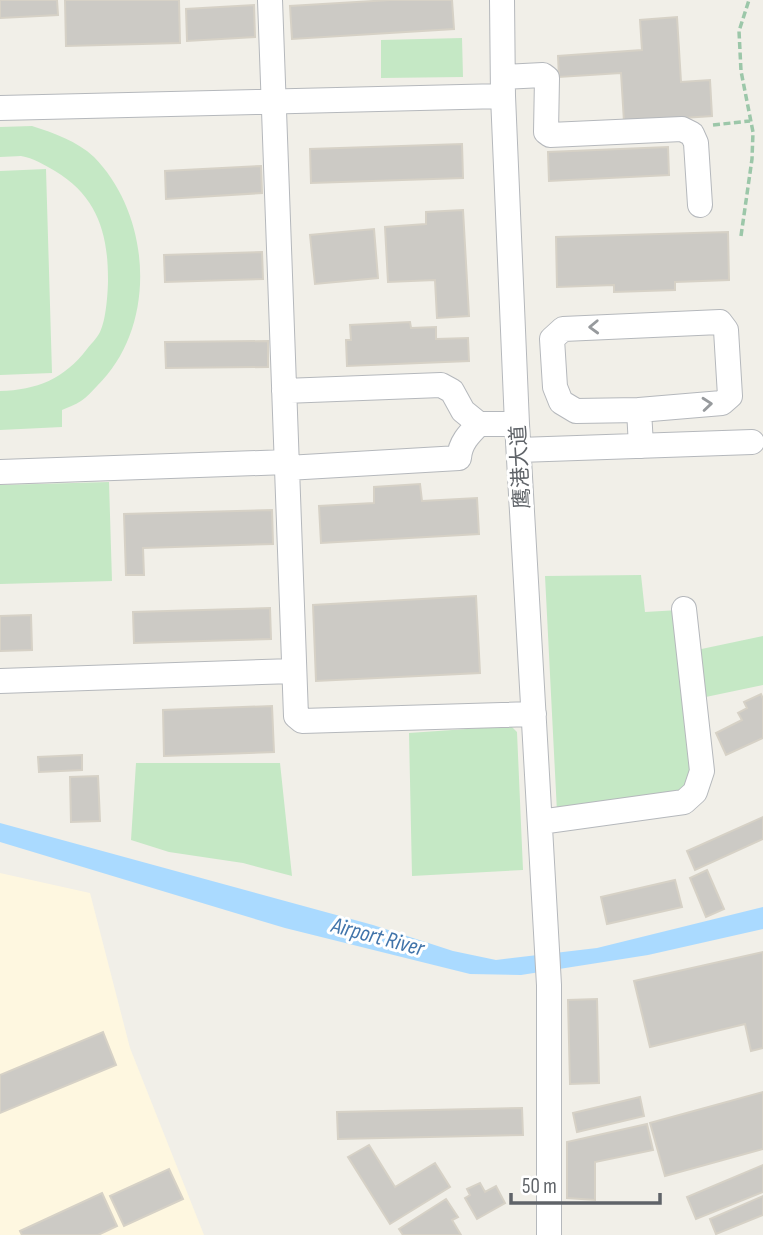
<svg xmlns="http://www.w3.org/2000/svg" width="763" height="1235" viewBox="0 0 763 1235" font-family="'Sofia Sans Condensed','Noto Sans SC',sans-serif">
	<rect width="100%" height="100%" fill="#f1efe8"/>
	<path fill="#fef7e0" d="M0,873L90,893L130,1048L204,1235H0Z"/>
	<path fill="#c5e8c5" d="M462,38L463,77L381,78V40Z
		M32,126C54,133 77,141 94,157C152,216 158,327 97,386C92,391 87,397 81,401C75,405 68,407 62,410V427L0,430V391C37,390 64,379 87,349C91,344 97,338 100,332C106,320 108,293 108,279C108,233 97,196 55,171C45,165 33,158 21,156C15,156 7,157 0,157V127Z
		M46,169L52,373L0,375V171Z
		M109,482L112,581L0,584V485Z
		M641,575L645,612L679,610L691,779L679,797L557,812L545,576Z
		M763,636V685L701,698L692,651Z
		M511,726L517,732L523,870L412,876L409,733Z
		M136,763H280L292,876L243,863L169,852L131,840Z"/>
	<path fill="#aadaff" d="M0,823L373,925L453,951L496,960L597,948L763,907V929L648,955L521,975L470,974L285,928L0,842Z"/>
	<path fill="#cccac5" stroke="#d6d1c6" stroke-width="2" d="M0,0H57L58,15L0,18Z
		M65,0H179L180,43L66,46Z
		M390,0H452L454,29L292,39L290,6Z
		M254,5L255,37L187,41L186,9Z
		M677,17L681,82L710,80L712,116L624,122L621,73L559,77L558,56L642,50L640,20Z
		M462,144L463,178L311,183L310,149Z
		M668,147L669,175L549,181L548,152Z
		M261,166L262,193L166,199L165,171Z
		M463,210L469,316L437,318L435,280L388,282L385,227L426,224V212Z
		M374,229L378,278L315,284L310,235Z
		M728,232L729,280L675,282V290L614,292V285L557,287L556,237Z
		M262,252L263,279L165,282L164,255Z
		M410,322L411,328L436,327V339L468,338L469,361L347,366L346,340H351L350,325Z
		M268,341V367L166,368L165,342Z
		M420,484L422,501L477,498L479,534L321,543L319,506L374,503V487Z
		M272,510L273,544L143,548L144,575H126L124,514Z
		M476,596L480,673L316,681L313,605Z
		M270,608L271,639L134,643L133,612Z
		M31,615L32,650L0,651V616Z
		M761,694L763,699V738L726,755L716,733L742,720L738,713L747,708L744,702Z
		M272,706L274,752L164,756L163,710Z
		M82,755V770L39,772L38,757Z
		M98,776L100,821L71,822L70,777Z
		M763,817V839L695,870L687,851Z
		M707,870L724,909L706,917L690,878Z
		M675,880L682,907L607,924L601,897Z
		M763,952V1048L751,1051L745,1024L650,1047L634,981Z
		M597,999L599,1083L570,1084L568,1000Z
		M103,1032L116,1065L0,1113V1075Z
		M763,1092V1149L665,1176L650,1123Z
		M640,1097L644,1116L577,1132L573,1113Z
		M522,1108L523,1135L338,1139L337,1112Z
		M647,1124L653,1150L595,1162V1200L567,1198V1142Z
		M369,1145L395,1187L435,1163L450,1187L390,1224L348,1157Z
		M763,1165V1192L696,1219L687,1197Z
		M169,1169L183,1199L124,1226L110,1196Z
		M480,1183L485,1192L496,1186L505,1203L477,1219L465,1198L470,1195L467,1189Z
		M102,1193L117,1226L98,1235H22L20,1231Z
		M763,1196V1215L716,1234L710,1219Z
		M446,1199L458,1217L452,1220L461,1235H403L399,1229Z"/>
	<g fill="none" stroke-linecap="round" stroke-linejoin="round">
		<g stroke="#b5b8bc" stroke-width="26">
			<path id="minor" d="M270,0L296,716L302,721L534,714
				M502,0L503,96L517,424L549,985V1235
				M503,77L543,75L547,78L546,132L550,135L682,129L692,134L696,143L700,205
				M0,108L503,96
				M284,391L441,385L452,391L463,411L479,424H517
				M639,410L722,403L730,396L726,330L720,322L563,329L552,339L555,387L561,402L576,411L639,410L641,446
				M519,450L752,442
				M287,468L459,458C460,443 469,434 479,424
				M0,472L287,462
				M0,681L294,671
				M540,822L684,802L695,792L702,771L684,609"/>
		</g>
		<path stroke="#9cc7a9" stroke-width="3.5" stroke-dasharray="7 3.5" stroke-linecap="butt" d="M713,125L750,121
			M741,236L752,159L753,132L741,71L739,31L749,0"/>
		<use href="#minor" stroke="#fff" stroke-width="24"/>
	</g>
	<defs><path id="oneway-chevron" d="M-2-3.5L2.5 0L-2 3.5" fill="none" stroke-width="1.6" stroke-linecap="round" stroke-linejoin="round" transform="scale(1.75)"/></defs>
	<g stroke="#979a9d">
		<use href="#oneway-chevron" transform="translate(594 327) rotate(178)"/>
		<use href="#oneway-chevron" transform="translate(707 404) rotate(-5)"/>
	</g>
	<g text-anchor="middle" stroke-width="6" stroke-linejoin="round" paint-order="stroke">
		<g font-size="21" fill="#5f6368" stroke="#fff">
			<text transform="translate(520 467) rotate(-93)" y="7">鹰港大道</text>
		</g>
		<g font-size="23" font-style="italic" fill="#4174aa" stroke="#fff">
			<text transform="translate(378 936) rotate(15)" y="8">Airport River</text>
		</g>
	</g>
	<path d="M511 1193v10h149v-10" fill="none" stroke="#5f6368" stroke-width="3.5"/>
	<text x="522" y="1193" font-size="21" fill="#5f6368" stroke="#ffffff" stroke-width="5" paint-order="stroke">50 m</text>
</svg>
